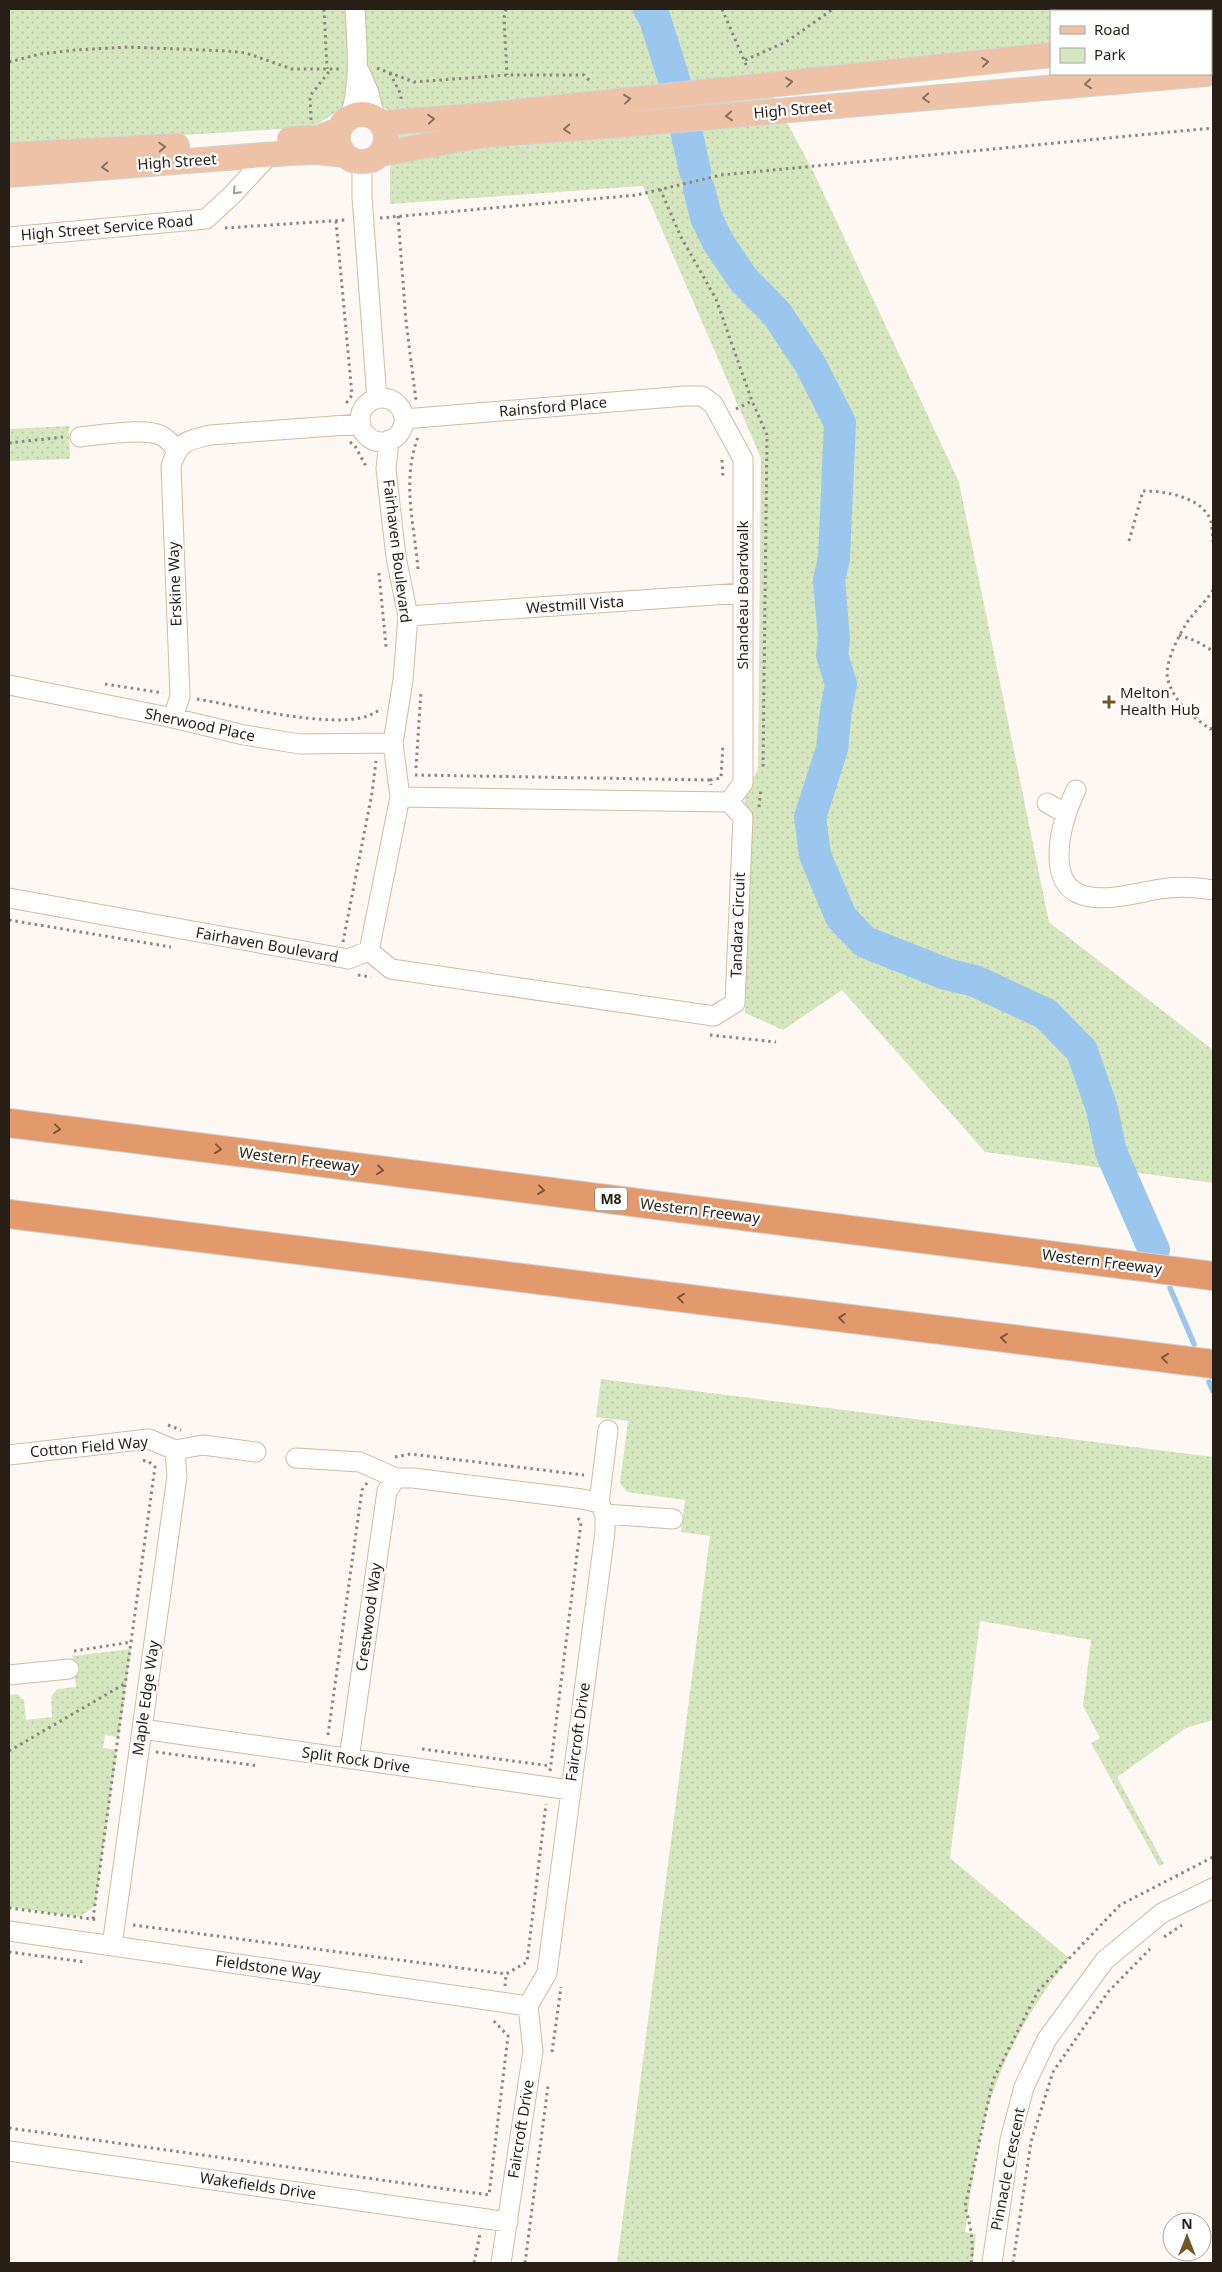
<svg xmlns="http://www.w3.org/2000/svg" width="1222" height="2272" viewBox="0 0 1222 2272" font-family="'Noto Sans',sans-serif">
	<defs>
		<pattern id="green-dots" width="8" height="8" patternUnits="userSpaceOnUse" patternTransform="scale(1.25)"><rect width="8" height="8" fill="#d6e7c0"/><path d="M2 2h.1M6 6h.1" fill="none" stroke="#b8c6a4" stroke-width="1.8" stroke-linecap="round"/></pattern>
	</defs>
	<rect width="100%" height="100%" fill="#fdf8f3"/>
	<path fill="url(#green-dots)" d="M9,9H1213V36H1211V11H1051V52L764,79L814,173L959,482L1049,922L1213,1050V1183L985,1152L842,990L783,1030L745,1013L749,827C740,801 746,792 758,769L761,458L643,186L390,204V169L399,114L377,105L341,109L313,127L9,146Z
		M69,426L70,459L9,461V429Z
		M601,1379L1213,1457V1720L1186,1728L1117,1777L1164,1864L1159,1866L1091,1743L1100,1738L1083,1706L1091,1640L980,1621L950,1858L1069,1958C1029,2009 997,2066 982,2130C974,2163 970,2198 965,2232L976,2234L973,2263H617L710,1536L681,1532L685,1500L627,1492L620,1483L628,1421L596,1417Z
		M131,1649L119,1737L105,1735L103,1748L117,1750L95,1906L80,1917L9,1907V1695L17,1694L24,1700L26,1720L52,1717L51,1697L57,1689L76,1687L73,1656Z"/>
	<g fill="none" stroke-linecap="round" stroke-linejoin="round">
		<path stroke="#9bc7ee" stroke-width="5.5" d="M1170,1288L1194,1344
			M1209,1382L1213,1391"/>
		<path stroke="#9bc7ee" stroke-width="32" d="M649,9L655,19L675,83
			M686,130L695,171
			M699,189L706,217L718,242L743,279L777,314L810,364L840,423L834,558L829,580L834,639L832,655L841,684L836,710L832,749L810,817L815,855L841,917L865,942L946,974L975,981L1046,1014L1082,1051L1102,1109L1111,1152L1154,1250"/>
		<g stroke="#d2bba1" stroke-width="21">
			<path id="minor" d="M360,72L369,93L375,117
				M350,117C361,81 357,46 355,9
				M362,162V197L377,399
				M9,237L206,219L232,195L269,155
				M360 420a22 22 0 1 1 44 0a22 22 0 1 1-44 0Z
				M404,419L685,396H702L713,404L743,459V783L729,802
				M80,437C99,435 146,427 162,436C167,438 172,445 176,449
				M408,616L743,593
				M9,685L173,718L244,735L300,744L393,743
				M173,718L180,696L171,466C179,441 186,441 210,435L361,424
				M1076,790C1066,811 1059,833 1059,856C1059,917 1124,895 1160,889C1178,886 1195,887 1213,890
				M1047,803L1065,813
				M9,898L348,959L369,951
				M369,951L391,969L714,1016L735,1003L743,817L729,802L400,797
				M369,951L400,797L393,743L403,680L408,616L396,557L386,469L389,440
				M9,1455L149,1439L175,1450L203,1445L256,1452
				M296,1458L360,1462L396,1478H413L582,1499L599,1503L605,1514V1532L547,1973L528,2006L533,2051L501,2263
				M599,1503L608,1430
				M605,1514L673,1519
				M9,1675L69,1669
				M142,1729L570,1790
				M349,1759L387,1491L396,1478
				M9,1931L528,2006
				M112,1946L177,1476L175,1450
				M9,2151L508,2222
				M992,2263L1010,2140L1024,2087L1047,2039L1105,1960L1162,1913L1213,1888"/>
		</g>
		<g stroke="#d4d2d0" stroke-width="26">
			<path id="major" d="M1211,38H1213
				M338 138a24 24 0 1 1 48 0a24 24 0 1 1-48 0Z
				M382,123L486,115L1051,55
				M290,139L318,138L339,130
				M381,154L484,135L607,126L1206,74
				M9,155L177,146
				M9,175L290,153L317,152L345,155"/>
		</g>
		<g stroke="#d4d2d0" stroke-width="30">
			<path id="highway" d="M9,1123L1213,1276
				M9,1214L1213,1364"/>
		</g>
		<path stroke="#8c867e" stroke-width="3" stroke-dasharray="2.5 4" stroke-linecap="butt" d="M324,9L327,69
			M506,9L504,18L507,75
			M722,9L747,67
			M745,60L786,42L833,9
			M9,62L40,54L75,50L128,47L227,51L246,53L292,69H341
			M377,68L414,82L507,75H584L592,83
			M390,73L401,95V101
			M311,120L310,96L331,69
			M660,189L681,237L716,299L752,401L767,435L763,767
			M398,216L406,321L416,401
			M380,218L637,195L721,175L1213,128
			M336,221L352,395L347,402V407
			M225,228L346,220
			M736,409L752,401
			M350,442L355,446L367,468
			M9,443L63,437
			M722,460L723,478
			M1129,541L1143,491C1164,491 1196,496 1208,515C1213,522 1212,534 1213,542
			M418,569C414,521 401,481 419,434
			M379,573L386,647
			M1213,590C1207,600 1198,608 1191,617C1181,630 1163,664 1168,680C1174,702 1193,717 1210,729L1213,728
			M1179,635L1196,641L1213,651
			M105,684L163,693
			M197,699C238,706 330,729 368,716C373,714 377,711 382,709
			M416,768L421,692
			M415,775L710,780L711,785
			M710,780L721,778L723,744
			M759,807L761,789
			M9,920L171,947
			M343,942L372,793L376,761
			M358,975L371,977
			M710,1035L776,1042
			M168,1425L181,1430
			M395,1457L410,1454L584,1475
			M74,1651L132,1642
			M328,1735L362,1490L367,1483
			M422,1749L551,1766
			M9,1751L126,1683
			M156,1752L259,1766
			M550,1771L581,1522L576,1516
			M9,1908L99,1920
			M93,1919L155,1467L148,1461L139,1460
			M133,1925L506,1974L527,1962L546,1804
			M1164,1937L1182,1925
			M9,1952L85,1962
			M505,1986L506,1974
			M552,2052L561,1987
			M9,2128L489,2195L508,2036L492,2019
			M474,2263L480,2234
			M525,2263L548,2086
			M971,2263C974,2243 971,2227 965,2207L993,2080L1038,1991L1120,1905L1213,1857
			M1013,2263L1031,2142L1053,2072L1108,1992L1150,1949"/>
		<use href="#minor" stroke="#fff" stroke-width="19"/>
		<use href="#major" stroke="#eec2a7" stroke-width="24"/>
		<use href="#highway" stroke="#e29a6d" stroke-width="28"/>
	</g>
	<defs><path id="oneway-chevron" d="M-2-3.5L2.5 0L-2 3.5" fill="none" stroke-width="1.6" stroke-linecap="round" stroke-linejoin="round" transform="scale(1.25)"/></defs>
	<g stroke="#8a705e">
		<use href="#oneway-chevron" transform="translate(985 62) rotate(-6)"/>
		<use href="#oneway-chevron" transform="translate(789 82) rotate(-6)"/>
		<use href="#oneway-chevron" transform="translate(1088 84) rotate(175)"/>
		<use href="#oneway-chevron" transform="translate(926 98) rotate(175)"/>
		<use href="#oneway-chevron" transform="translate(627 99) rotate(-6)"/>
		<use href="#oneway-chevron" transform="translate(729 116) rotate(175)"/>
		<use href="#oneway-chevron" transform="translate(431 119) rotate(-5)"/>
		<use href="#oneway-chevron" transform="translate(567 129) rotate(176)"/>
		<use href="#oneway-chevron" transform="translate(162 147) rotate(-3)"/>
		<use href="#oneway-chevron" transform="translate(105 167) rotate(176)"/>
	</g>
	<use stroke="#9e9a96" href="#oneway-chevron" transform="translate(236 191) rotate(133)"/>
	<g stroke="#7b563d">
		<use href="#oneway-chevron" transform="translate(57 1129) rotate(7)"/>
		<use href="#oneway-chevron" transform="translate(218 1149) rotate(7)"/>
		<use href="#oneway-chevron" transform="translate(380 1170) rotate(7)"/>
		<use href="#oneway-chevron" transform="translate(541 1190) rotate(7)"/>
		<use href="#oneway-chevron" transform="translate(681 1298) rotate(-173)"/>
		<use href="#oneway-chevron" transform="translate(842 1318) rotate(-173)"/>
		<use href="#oneway-chevron" transform="translate(1004 1338) rotate(-173)"/>
		<use href="#oneway-chevron" transform="translate(1165 1358) rotate(-173)"/>
	</g>
	<path fill="#715728" stroke="#fff" stroke-width="2" d="M1106.5 694.5h5v5h5v5h-5v5h-5v-5h-5v-5h5z"/>
	<g text-anchor="middle" stroke-width="4.5" stroke-linejoin="round" paint-order="stroke">
		<rect fill="#fff" stroke="#68625b" stroke-width="1" x="595" y="1187.5" width="32" height="23" rx="4"/>
		<g font-size="14" font-weight="bold" fill="#271f15">
			<text x="611" y="1204">M8</text>
		</g>
		<g font-size="15" fill="#271f15" stroke="#fff">
			<text transform="translate(793 110) rotate(-5)" y="5">High Street</text>
			<text transform="translate(177 162) rotate(-4)" y="5">High Street</text>
			<text transform="translate(107 228) rotate(-5)" y="5">High Street Service Road</text>
			<text transform="translate(553 407) rotate(-5)" y="5">Rainsford Place</text>
			<text transform="translate(397 551) rotate(83)" y="5">Fairhaven Boulevard</text>
			<text transform="translate(175 584) rotate(-92)" y="5">Erskine Way</text>
			<text transform="translate(743 595) rotate(-90)" y="5">Shandeau Boardwalk</text>
			<text transform="translate(575 605) rotate(-4)" y="5">Westmill Vista</text>
			<text transform="translate(200 725) rotate(12)" y="5">Sherwood Place</text>
			<text transform="translate(738 925) rotate(-88)" y="5">Tandara Circuit</text>
			<text transform="translate(267 945) rotate(10)" y="5">Fairhaven Boulevard</text>
			<text transform="translate(299 1160) rotate(7)" y="5">Western Freeway</text>
			<text transform="translate(700 1211) rotate(7)" y="5">Western Freeway</text>
			<text transform="translate(1102 1262) rotate(7)" y="5">Western Freeway</text>
			<text transform="translate(89 1447) rotate(-5)" y="5">Cotton Field Way</text>
			<text transform="translate(369 1617) rotate(-82)" y="5">Crestwood Way</text>
			<text transform="translate(146 1698) rotate(-82)" y="5">Maple Edge Way</text>
			<text transform="translate(578 1732) rotate(-82)" y="5">Faircroft Drive</text>
			<text transform="translate(356 1760) rotate(8)" y="5">Split Rock Drive</text>
			<text transform="translate(268 1968) rotate(8)" y="5">Fieldstone Way</text>
			<text transform="translate(521 2129) rotate(-81)" y="5">Faircroft Drive</text>
			<text transform="translate(1008 2169) rotate(-79)" y="5">Pinnacle Crescent</text>
			<text transform="translate(258 2186) rotate(8)" y="5">Wakefields Drive</text>
		</g>
		<g font-size="15" fill="#271f15" stroke="#fff" text-anchor="start">
			<text x="1120" y="698">Melton<tspan x="1120" dy="17">Health Hub</tspan></text>
		</g>
	</g>
	<rect width="1222" height="2272" fill="none" stroke="#271f15" stroke-width="20"/>
	<rect x="1050" y="10" width="162" height="65" fill="#ffffff" stroke="#a9a5a1"/>
	<rect x="1060" y="26" width="25" height="8" fill="#eec2a7" stroke="#a9a5a1"/>
	<text x="1094" y="35" font-size="15" fill="#271f15">Road</text>
	<rect x="1060" y="48" width="25" height="15" fill="#d6e7c0" stroke="#a9a5a1"/>
	<text x="1094" y="60" font-size="15" fill="#271f15">Park</text>
	<g transform="translate(1187 2237)"><circle r="24" fill="#ffffff" stroke="#a9a5a1"/>
	<path d="M0-4L9 19L0 12L-9 19Z" fill="#715728"/>
	<text y="-8" font-size="14" font-weight="bold" text-anchor="middle" fill="#271f15">N</text>
	</g>
</svg>
